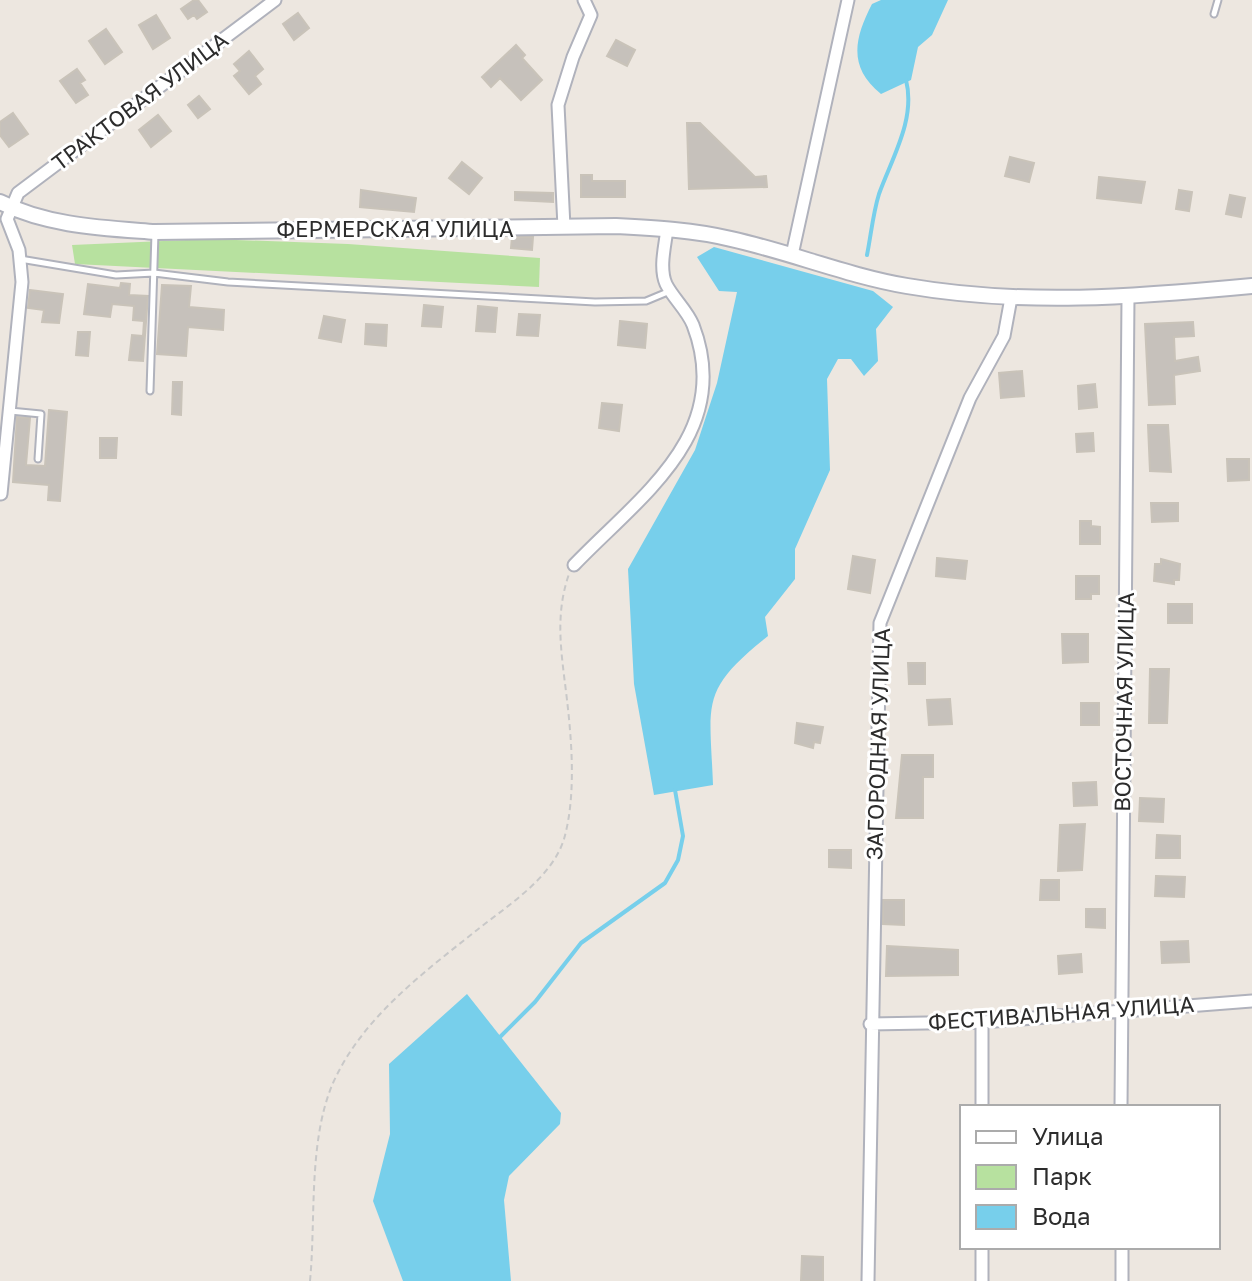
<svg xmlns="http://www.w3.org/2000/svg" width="1252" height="1281" viewBox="0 0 1252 1281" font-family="'Golos Text',sans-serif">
	<rect width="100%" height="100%" fill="#ede7e0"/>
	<path fill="#b7e19f" d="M209,239L348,244L540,258L539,287L75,264L72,245Z"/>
	<path fill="#77cfeb" d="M881,0H948L932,35L918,47L911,80L881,94C848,67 854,39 872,4Z
		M714,247L873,291L893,307L876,329L878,361L864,376L851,359H838L827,379L830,470L795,549V579L765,617L768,636C699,691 710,702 713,785L654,795L634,684L628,569L695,450L717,383L737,292L719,291L697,257Z
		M467,994L561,1113L560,1124L509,1176L504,1200L511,1281H403L373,1201L390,1134L389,1064Z"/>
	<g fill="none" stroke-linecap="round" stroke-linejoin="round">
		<path stroke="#77cfeb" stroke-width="4" d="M867,255C871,235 873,213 879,194C892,158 916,119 906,80
			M499,1038L535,1002L581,943L665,883L678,860L683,836L675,790"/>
	</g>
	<path fill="#c6c1bb" stroke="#c9c3b9" stroke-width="2" d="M194,0H198L207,12L197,19L194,15L188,19L181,9Z
		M298,13L309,28L294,40L283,24Z
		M156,15L170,38L153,49L139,25Z
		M106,29L122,52L105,64L89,41Z
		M616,40L635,50L627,66L607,56Z
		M516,45L525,55L522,58L542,80L521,100L500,78L491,87L482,77Z
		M249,51L263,69L255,76L261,84L249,94L234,76L240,71L234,64Z
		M77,69L85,80L80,83L88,95L76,103L60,81Z
		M199,96L210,109L198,118L188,105Z
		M13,113L28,134L9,147L0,135V122Z
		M158,115L171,131L151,147L139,130Z
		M687,123H700L755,177L766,176L767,187L689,189Z
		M1010,157L1034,163L1029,182L1005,176Z
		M462,162L482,178L469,194L449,178Z
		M581,175H592V181H625V197H581Z
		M1099,177L1145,182L1141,203L1097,198Z
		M361,190L416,198L414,212L360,207Z
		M1179,190L1192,192L1189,211L1176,209Z
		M515,192L553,193V202L515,200Z
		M1230,195L1245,198L1241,217L1226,214Z
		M512,237H533L532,250L511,248Z
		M121,283L130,284L129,295L148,296L143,361L129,360L132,335L143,336L144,321L133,320L134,306L112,304L110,317L84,314L88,284L120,288Z
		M162,285L191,286L189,307L224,310L223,330L188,327L186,356L157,354Z
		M30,290L63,294L59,323L42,322L44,310L28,308Z
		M424,305L443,307L441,327L422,326Z
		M478,306L497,308L495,332L476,331Z
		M519,314L540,315L538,336L517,335Z
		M324,316L345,320L341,342L319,338Z
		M620,321L647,324L645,348L618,345Z
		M1193,322L1194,336L1174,337L1175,361L1198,357L1200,371L1174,375L1175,404L1149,405L1145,324Z
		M366,324L387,325L386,346L365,344Z
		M78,332H90L88,356L76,355Z
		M1022,371L1024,396L1001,398L999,373Z
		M173,382H182L181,415L172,414Z
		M1095,384L1097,407L1079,409L1078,386Z
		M602,403L622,405L619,431L599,428Z
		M49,410L67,412L60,501L48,500L49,485L13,482L17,417L30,418L26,465L45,466Z
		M1148,425H1168L1171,472L1150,471Z
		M1093,433L1094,451L1077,452L1076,434Z
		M100,438H117L116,458H100Z
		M1227,459H1249V480L1228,481Z
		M1151,503H1178V521L1152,522Z
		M1080,521H1091V526L1100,527V544H1080Z
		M853,556L875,560L870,593L848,589Z
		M937,558L967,561L965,579L936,576Z
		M1161,559L1180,564L1179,580H1174V584L1154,581L1155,564H1161Z
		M1076,576H1099V594H1091V599H1076Z
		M1168,604H1192V623H1168Z
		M1062,634H1088V662L1063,663Z
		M908,663H925V684H909Z
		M1150,669H1169L1167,723H1149Z
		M950,699L952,724L929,725L927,700Z
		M1081,703H1099V725H1081Z
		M797,723L823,727L820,743L814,742L813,748L795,743Z
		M902,755H933V777H923V818H896Z
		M1096,782L1097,805L1074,806L1073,783Z
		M1140,798L1164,799L1163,822L1139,821Z
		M1085,824L1082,870L1058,871L1060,825Z
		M1157,835L1180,836V858H1156Z
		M829,850H851V868L829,867Z
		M1156,876L1185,877L1184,897L1155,896Z
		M1041,880H1059V900H1040Z
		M883,900H904V925L883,924Z
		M1086,909H1105V928L1086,927Z
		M1188,941L1189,962L1162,963L1161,942Z
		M887,946L958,950V975L886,976Z
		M1081,954L1082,972L1059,974L1058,956Z
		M802,1256L823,1257V1281H801Z"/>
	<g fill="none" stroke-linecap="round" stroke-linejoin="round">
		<g stroke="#b0b2bc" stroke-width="9">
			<path id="lane" d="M1214,14L1218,0
				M20,259L116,275L154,273L228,282L595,302L646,301L670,291
				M150,391L155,233
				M10,411L41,414L38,459"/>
		</g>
		<g stroke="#b0b2bc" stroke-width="15">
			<path id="street" d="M564,227L558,105L573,57L591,15L584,0
				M792,255L848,0
				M1,494L22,282L19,250L7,219L18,193L275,0
				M574,565C639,497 735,434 693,325C687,310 673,298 666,284C659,268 665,246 667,229
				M870,1024L982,1022L1252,1001
				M982,1107V1022
				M1121,1107L1128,298
				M1122,1247V1281
				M868,1281L880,623L970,398L1004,336L1011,298
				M982,1281V1247"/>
		</g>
		<g stroke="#b0b2bc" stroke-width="18">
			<path id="secondary" d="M0,202C47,226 104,228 155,232L616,226C655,228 694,230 731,239C790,252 848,276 907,286C1023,306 1136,297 1252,286"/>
		</g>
		<path stroke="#c8c8c8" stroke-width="2" stroke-dasharray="6 4" stroke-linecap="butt" d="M310,1281C316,1219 308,1141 333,1083C362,1018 423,973 477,930C507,906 552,878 564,839C576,797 572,743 567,700C562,656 554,617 569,574"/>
		<use href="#lane" stroke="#fff" stroke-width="5"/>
		<use href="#street" stroke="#fff" stroke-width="11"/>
		<use href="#secondary" stroke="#fff" stroke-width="14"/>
	</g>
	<g text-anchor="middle" stroke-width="6" stroke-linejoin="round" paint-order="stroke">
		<g font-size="22" fill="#2c2c2c" stroke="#fff">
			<text transform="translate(140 101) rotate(-37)" y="8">ТРАКТОВАЯ УЛИЦА</text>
			<text x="395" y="237">ФЕРМЕРСКАЯ УЛИЦА</text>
			<text transform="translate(1124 702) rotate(-89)" y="8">ВОСТОЧНАЯ УЛИЦА</text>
			<text transform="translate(878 744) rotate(-88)" y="8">ЗАГОРОДНАЯ УЛИЦА</text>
			<text transform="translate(1061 1013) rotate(-4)" y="8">ФЕСТИВАЛЬНАЯ УЛИЦА</text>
		</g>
	</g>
	<rect x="960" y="1105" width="260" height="144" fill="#ffffff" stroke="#ababab" stroke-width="2"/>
	<rect x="976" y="1131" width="40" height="12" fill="#ffffff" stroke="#ababab" stroke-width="2"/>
	<text x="1032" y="1145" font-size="24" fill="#2c2c2c">Улица</text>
	<rect x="976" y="1165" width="40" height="24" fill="#b7e19f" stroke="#ababab" stroke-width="2"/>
	<text x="1032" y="1185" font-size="24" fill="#2c2c2c">Парк</text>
	<rect x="976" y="1205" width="40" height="24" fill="#77cfeb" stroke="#ababab" stroke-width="2"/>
	<text x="1032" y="1225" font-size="24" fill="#2c2c2c">Вода</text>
</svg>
